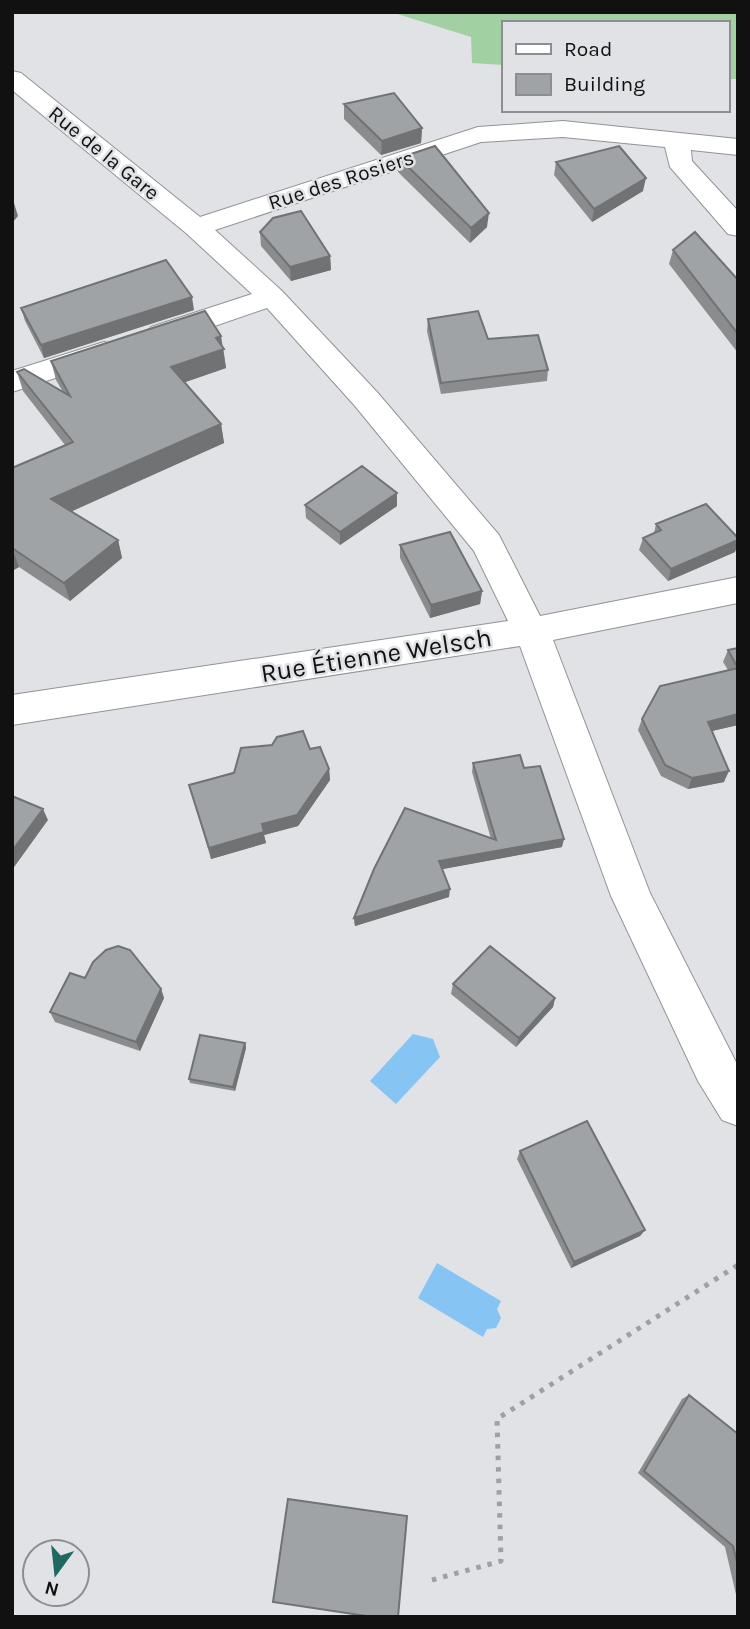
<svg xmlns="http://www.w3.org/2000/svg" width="750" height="1629" viewBox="0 0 750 1629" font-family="Karla,sans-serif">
	<rect width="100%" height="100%" fill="#e0e2e5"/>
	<path fill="#a1d1a3" d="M391,12H738V79H727V23H503V65L472,63L471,37Z"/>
	<path fill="#86c4f4" d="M413,1034L433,1039L440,1057L396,1104L370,1081Z
		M437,1263L501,1301L497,1309L501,1318L496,1328L487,1329L483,1337L418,1298Z"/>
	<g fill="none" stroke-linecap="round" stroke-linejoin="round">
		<g stroke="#919396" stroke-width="2">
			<path id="minor" d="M12,71L21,73L200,217L478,127L563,121L738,139V155L691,150L692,161L738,211V236L728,234L670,167L665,147L563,137L481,142L215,230L282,291L377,392L499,535L540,616L738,577V603L553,640L650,893L738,1066V1126L722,1120L698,1081L611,896L520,646L12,725V695L508,621L474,551L355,406L267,308L171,341L161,343L151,341L146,334L151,327L252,294L186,233L12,90Z
				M104,342L114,345L119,352L114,359L12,392V371Z"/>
		</g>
		<path stroke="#9fa0a2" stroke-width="5" stroke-dasharray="4.5 7" stroke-linecap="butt" d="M432,1580L501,1561L497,1419L738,1265"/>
		<use href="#minor" fill="#fff" fill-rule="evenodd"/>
	</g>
	<path fill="#8a8c8e" d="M344,104L422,128L421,143L381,155L344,119Z
		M399,158L487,227L470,243L398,172Z
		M556,162L643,191L592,222L554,175Z
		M260,232L330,256L331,270L291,281L261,246Z
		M673,250L738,280V353L669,264Z
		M21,308L194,310L44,358L25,321Z
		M428,319L488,339L548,370L547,381L441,394L427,331Z
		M223,347L226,368L185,382L221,424L224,443L71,511L118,540L122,558L70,601L19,567L12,571V468L65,445L23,391L17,372L63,392L56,380L51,361Z
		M397,493V506L340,545L306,518L305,505Z
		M656,524L735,552L668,581L639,550L643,538L654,533Z
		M400,545L482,591L480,604L430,618L400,558Z
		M738,648V725L712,731L724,782L688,789L661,776L638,730L642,719L728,670L723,662L728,650Z
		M310,749L329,769L330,780L298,826L264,835L266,843L211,859L189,785Z
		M473,763L524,768L562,847L442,869L449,897L355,926L354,918L491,839L472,772Z
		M85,978L161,989L164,998L140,1051L55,1022L50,1012Z
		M453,984L555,998L553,1007L516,1047L451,994Z
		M245,1043L246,1048L235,1091L190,1083L189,1079Z
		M520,1151L645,1230L640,1236L571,1268L517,1159Z
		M689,1395L738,1434V1600L737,1599L725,1547L638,1473L682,1399Z"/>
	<path fill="#707274" d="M422,128L421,143L381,155L382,141Z
		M646,178L643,191L592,222L594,209Z
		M14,203L18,216L12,223V205Z
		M489,213L487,227L470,243L471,228Z
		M330,256L331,270L291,281L290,267Z
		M192,297L194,310L44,358L41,345Z
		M221,336L226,368L174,386L171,367L216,338Z
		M221,424L224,443L57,518L51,499Z
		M397,493V506L340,545V532Z
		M118,540L122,558L70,601L64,583Z
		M738,540V545L735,552L668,581L671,569Z
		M12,548L19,567L12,571Z
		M482,591L480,604L430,618L431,605Z
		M738,714V725L703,733L708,722Z
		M329,769L330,780L298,826L264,835L266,843L211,859L209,848L262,824Z
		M729,771L724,782L688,789L692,778Z
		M43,809L48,820L12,870V851Z
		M564,839L562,847L438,870L439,861Z
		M450,889L449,897L355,926L354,918Z
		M161,989L164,998L140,1051L136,1042Z
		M555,998L553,1007L516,1047L519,1038Z
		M245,1043L246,1048L235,1091L233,1087Z
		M645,1230L640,1236L571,1268L574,1262Z"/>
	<path fill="#a0a3a5" stroke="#707274" stroke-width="2" d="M394,93L422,128L382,141L344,104Z
		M435,146L489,213L471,228L399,158Z
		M619,146L646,178L594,209L556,162Z
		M301,211L330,256L290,267L260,232L273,218Z
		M695,232L738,280V334L673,250Z
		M166,260L192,297L41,345L21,308Z
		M205,311L221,336L216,338L224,349L171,367L221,424L51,499L118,540L64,583L12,548V468L73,442L17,372L24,369L70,396L51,361Z
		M478,311L488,339L538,335L548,370L441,383L428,319Z
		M362,466L397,493L340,532L305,505Z
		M706,504L738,538V540L671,569L643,538L661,530L656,524Z
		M450,532L482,591L431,605L400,545Z
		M738,648V714L708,722L729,771L692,778L665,765L642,719L660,686L738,668L728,650Z
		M303,731L310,749L320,747L329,769L297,815L262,824L264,832L209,848L189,785L234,773L241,748L272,745L277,737Z
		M520,755L524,768L540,766L564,839L439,861L450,889L354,918L374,869L405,808L496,840L473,763Z
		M12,796L43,809L12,851Z
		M118,946L130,950L161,989L136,1042L50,1012L70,973L85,978L93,962L106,950Z
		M490,946L555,998L519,1038L453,984Z
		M200,1035L245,1043L233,1087L189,1079Z
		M587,1121L645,1230L574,1262L520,1151Z
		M689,1395L738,1434V1566L733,1546L644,1471Z
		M288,1499L407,1516L398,1617H373L273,1602Z"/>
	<g text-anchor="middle" stroke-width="5" stroke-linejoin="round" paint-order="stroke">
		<g font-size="21" fill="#111112" stroke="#e0e2e5">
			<text transform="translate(104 153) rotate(39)" y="7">Rue de la Gare</text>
			<text transform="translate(341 180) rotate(-18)" y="7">Rue des Rosiers</text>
		</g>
		<g font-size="26" fill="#111112" stroke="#e0e2e5">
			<text transform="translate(376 655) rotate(-9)" y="9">Rue Étienne Welsch</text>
		</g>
	</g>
	<rect width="750" height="1629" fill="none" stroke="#111112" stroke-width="28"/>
	<rect x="502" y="21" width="228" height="91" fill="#e0e2e5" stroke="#8d8e91" stroke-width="2"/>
	<rect x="516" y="44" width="35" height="10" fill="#ffffff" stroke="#8d8e91" stroke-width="2"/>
	<text x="564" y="56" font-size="21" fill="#111112">Road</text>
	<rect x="516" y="74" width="35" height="21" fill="#a0a3a5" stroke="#8d8e91" stroke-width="2"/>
	<text x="564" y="91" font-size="21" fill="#111112">Building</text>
	<g transform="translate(56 1573) rotate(195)"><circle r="33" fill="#e0e2e5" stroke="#8d8e91" stroke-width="2"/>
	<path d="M0-5L12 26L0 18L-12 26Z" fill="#1f6962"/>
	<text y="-10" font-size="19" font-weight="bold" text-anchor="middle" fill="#111112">N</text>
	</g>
</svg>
